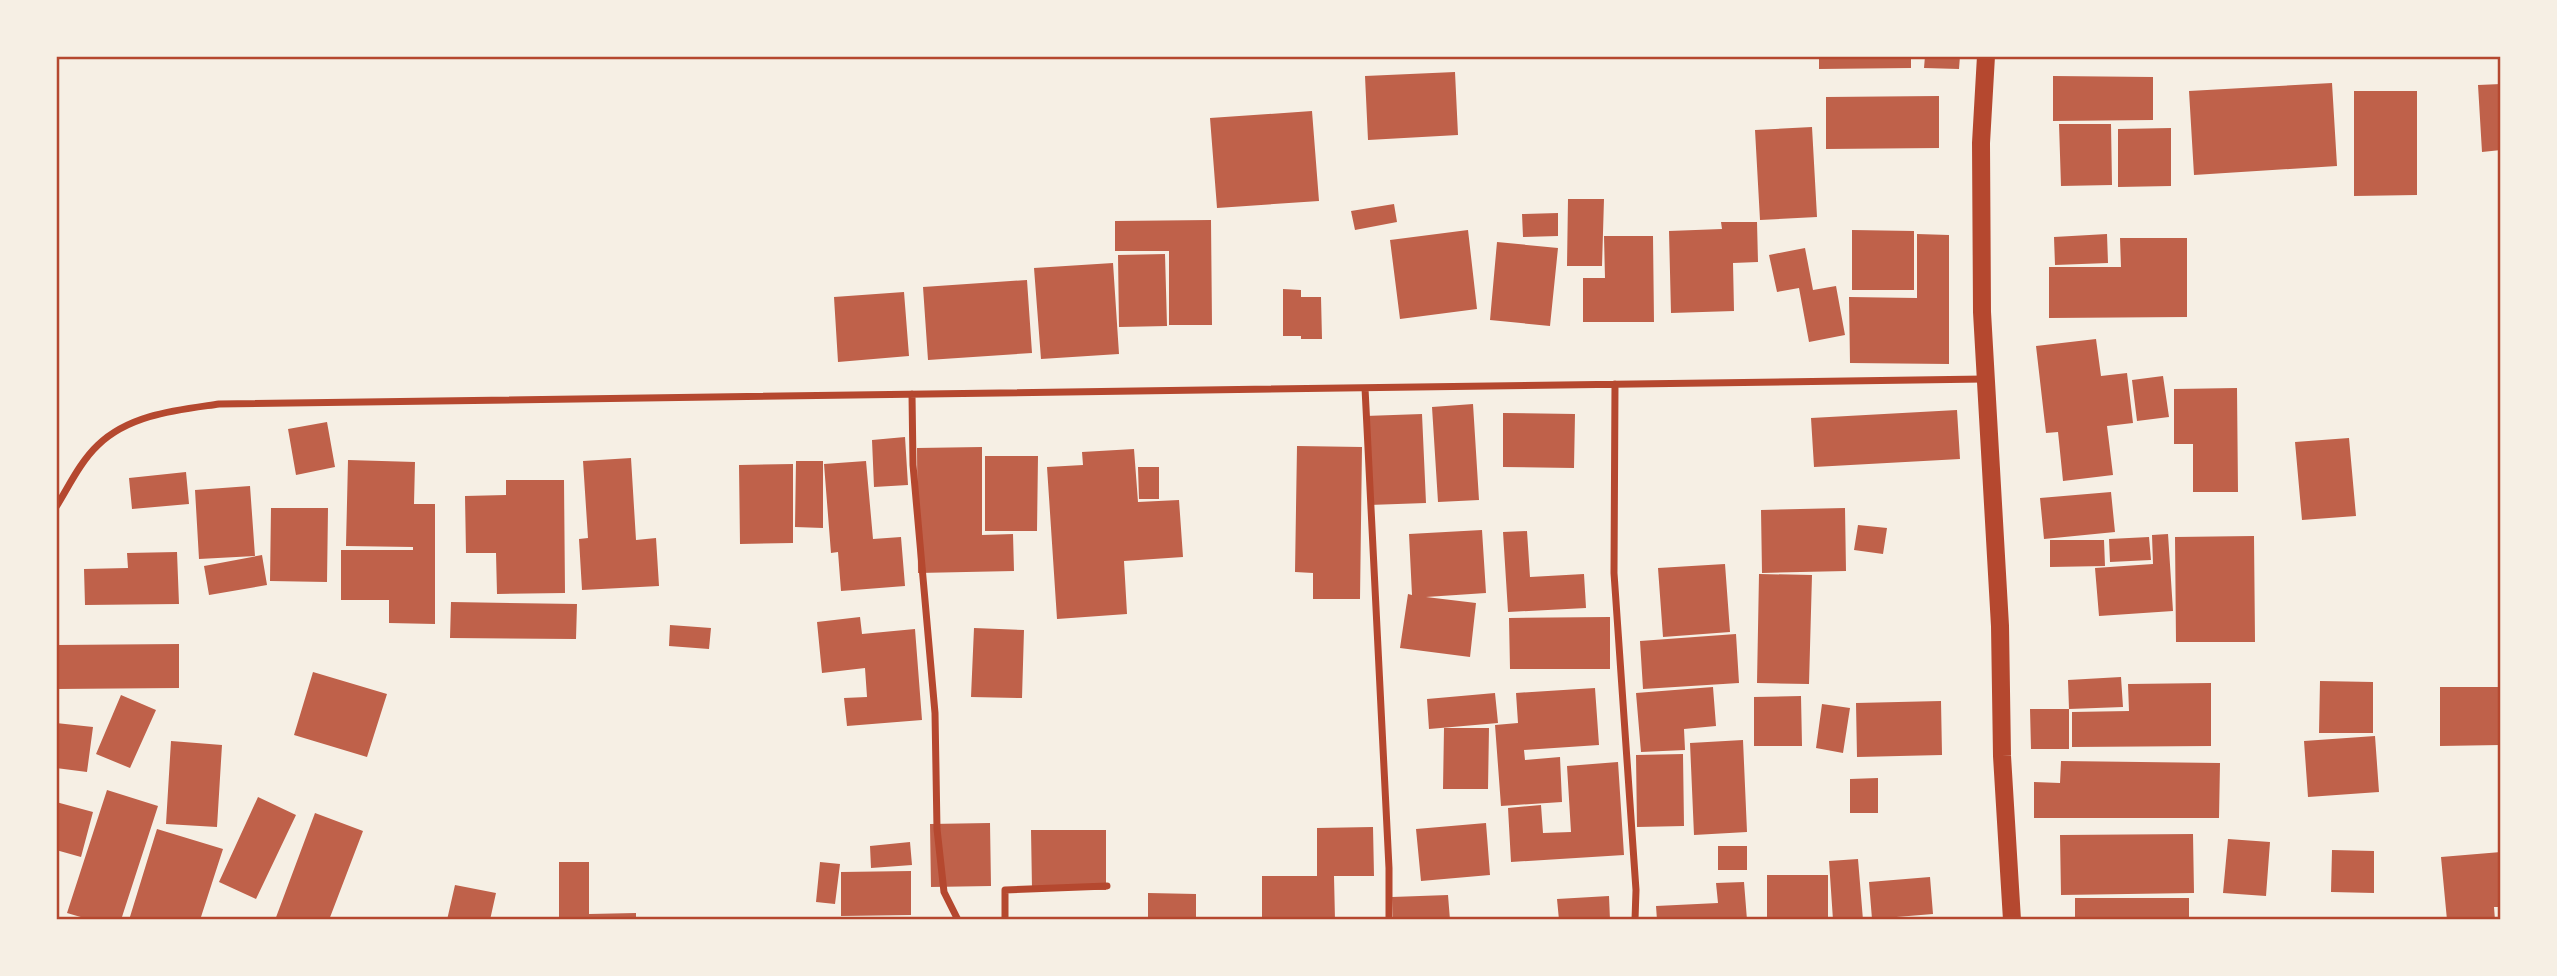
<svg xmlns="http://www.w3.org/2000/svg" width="2557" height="976" viewBox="0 0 2557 976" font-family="Karla,sans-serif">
	<rect width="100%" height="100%" fill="#f6efe4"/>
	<path fill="#bf614a" d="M1819,56H1911V68L1819,69Z
		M1925,56H1960L1959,69L1924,68Z
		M1455,72L1458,135L1368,140L1365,76Z
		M2053,76L2153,77V120L2053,121Z
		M2332,83L2337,166L2194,175L2189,91Z
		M2501,84V150L2482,152L2478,85Z
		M2354,91H2417V195L2354,196Z
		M1939,96V148L1826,149V97Z
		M1312,111L1319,201L1217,208L1210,118Z
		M2059,124H2111L2112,185L2061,186Z
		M1812,127L1817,217L1760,220L1755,130Z
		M2171,128V186L2118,187V129Z
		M1568,199H1604L1602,266H1567Z
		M1394,204L1397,222L1355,230L1351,211Z
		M1558,213V236L1523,237L1522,214Z
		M1211,220L1212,325H1169V251H1115V221Z
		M1721,222H1757L1758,262L1733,263L1734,311L1671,313L1669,231L1722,229Z
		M1468,230L1477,309L1400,319L1390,240Z
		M1852,230L1914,231V290H1852Z
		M1917,234L1949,235V364L1850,363L1849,297L1917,298Z
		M2107,234L2108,263L2055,265L2054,237Z
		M1604,236H1653L1654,322H1583V278H1605Z
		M2120,238H2187V317L2049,318V267H2121Z
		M1497,242L1558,248L1550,326L1490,320Z
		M1805,248L1813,290L1836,286L1845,335L1809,342L1799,288L1777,292L1769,255Z
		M1165,254L1167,326L1119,327L1118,255Z
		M1113,263L1119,354L1041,359L1034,268Z
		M1027,280L1032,353L928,360L923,287Z
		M1283,289L1301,290V297H1321L1322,339H1301V336H1283Z
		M904,292L909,356L838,362L834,297Z
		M2096,339L2101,376L2127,373L2133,423L2107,426L2113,475L2063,481L2058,432L2046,433L2036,346Z
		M2163,376L2169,417L2137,421L2132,380Z
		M2237,388L2238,492H2193V444H2174V389Z
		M1473,404L1479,500L1438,502L1432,407Z
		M1957,410L1960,459L1814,467L1811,418Z
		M1503,413L1575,414L1574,468L1503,467Z
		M1422,414L1426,503L1369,505L1365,416Z
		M327,422L335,467L296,475L288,429Z
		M905,437L908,485L874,487L872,440Z
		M2349,438L2356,516L2302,520L2295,442Z
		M1297,446L1362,447L1360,599H1313V573L1295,572Z
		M982,447V535L1013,534L1014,571L918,573L917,448Z
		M1134,449L1138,502L1179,500L1183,557L1124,561L1127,614L1057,619L1047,467L1083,465L1082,452Z
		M985,456H1038L1037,531H985Z
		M631,458L636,540L656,538L659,586L582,590L579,539L588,538L583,461Z
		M348,460L415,462L414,504H435V624L389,623V600H341V550H413V547L346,546Z
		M796,461H823V528L795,527Z
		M866,461L873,539L901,537L905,586L841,591L838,552L831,553L824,464Z
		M793,464V543L740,544L739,465Z
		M1138,467H1159V499H1139Z
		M186,472L189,504L132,509L129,478Z
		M506,480H564L565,593L497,594L496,553H466L465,496L506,495Z
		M250,486L255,556L199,559L195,490Z
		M2111,492L2115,532L2044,539L2040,498Z
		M271,508H328L327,582L270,581Z
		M1845,508L1846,571L1762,573L1761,510Z
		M1858,525L1887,528L1883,554L1854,550Z
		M1482,530L1486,593L1426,597L1476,603L1470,657L1400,648L1408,594L1412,595L1409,534Z
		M1527,531L1530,577L1584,574L1586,608L1508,612L1503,532Z
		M2168,534L2173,611L2099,616L2095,568L2153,564L2152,535Z
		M2254,536L2255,642H2176L2175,537Z
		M2149,537L2151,560L2110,562L2109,539Z
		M2050,540H2104L2105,566L2050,567Z
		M177,552L179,604L85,605L84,569L128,568L127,553Z
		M262,555L267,585L209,595L204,566Z
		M1725,564L1730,632L1663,637L1658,568Z
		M1759,574L1812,575L1809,684L1757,683Z
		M451,602L577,604L576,639L450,638Z
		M860,617L862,634L915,629L922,720L847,726L844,698L867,697L865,668L822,673L817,622Z
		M1610,617V669H1510L1509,618Z
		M670,625L711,628L709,649L669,646Z
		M974,628L1024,630L1022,698L971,697Z
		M1736,634L1739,683L1643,689L1640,641Z
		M179,644V688L56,689V645Z
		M313,672L387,694L367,757L294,735Z
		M2121,677L2123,707L2069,709L2068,680Z
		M2320,681L2373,682V733H2319Z
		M2211,683V746L2072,747V712L2129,711L2128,684Z
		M1713,687L1716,726L1684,729L1685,750L1641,752L1636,693Z
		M2440,687H2501V745L2440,746Z
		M1595,688L1599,745L1524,750L1525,760L1560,757L1562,802L1501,806L1495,725L1518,723L1516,693Z
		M1495,693L1498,723L1429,729L1427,699Z
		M121,695L156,710L130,768L96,754Z
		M1801,696L1802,746H1754V697Z
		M1941,701L1942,755L1857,757L1856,703Z
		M1822,704L1850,708L1843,753L1816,748Z
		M2030,709H2069V749H2031Z
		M56,723L93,727L87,772L56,768Z
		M1444,728H1489L1488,789H1443Z
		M2375,736L2379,792L2308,797L2304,741Z
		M1743,740L1747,832L1694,835L1690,743Z
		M171,741L222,745L217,827L166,824Z
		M1683,754L1684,826L1637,827L1636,755Z
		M2061,761L2220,763L2219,818H2034V782L2060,783Z
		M1618,762L1624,855L1511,862L1508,808L1541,805L1543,833L1571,832L1567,766Z
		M1878,778V813H1850V779Z
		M107,790L158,806L121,920H91L67,913Z
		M258,797L296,815L256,899L219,882Z
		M56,802L93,812L81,857L56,850Z
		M315,813L363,831L329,920H275Z
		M990,823L991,886L931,887L930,824Z
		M1486,823L1490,875L1421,881L1416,829Z
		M1373,827L1374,876H1334L1335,920H1262V876H1317V828Z
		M157,829L223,849L200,920H129Z
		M1031,830H1106V890L1032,889Z
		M2193,834L2194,893L2061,895L2060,835Z
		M2228,839L2270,842L2266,896L2223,893Z
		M910,842L912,865L871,868L870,846Z
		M1718,846H1747V870H1718Z
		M2332,850L2374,851V893L2331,892Z
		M2501,852V907H2494L2495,920H2447L2441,857Z
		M1858,859L1863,920H1833L1829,861Z
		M559,862H589V914L636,913V920H559Z
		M820,862L840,864L835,904L816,902Z
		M911,871V915L841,916V872Z
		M1767,875H1828V920H1767Z
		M1930,877L1933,914L1872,919L1869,882Z
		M1744,882L1747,920H1657L1656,906L1718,903L1716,883Z
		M455,885L496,893L490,920H447Z
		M1148,893L1196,894V920H1148Z
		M1448,895L1450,920H1393L1392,897Z
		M1609,896L1610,920H1559L1557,899Z
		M2075,898H2189V920H2075Z"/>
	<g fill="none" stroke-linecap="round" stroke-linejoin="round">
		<path stroke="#b5482f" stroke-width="7" d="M1615,384L1614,573L1636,890L1635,920
			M1365,388L1389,868V920
			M912,394L913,465L935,713L937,829L944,892L958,920
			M56,507C69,486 80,462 98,445C130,414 178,410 219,404L1984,379
			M1005,920V890L1107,886"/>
		<path stroke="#b5482f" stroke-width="18" d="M1986,56L1981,143L1982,312L2000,626L2002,756L2012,920"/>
	</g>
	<rect width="2557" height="976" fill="none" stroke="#f6efe4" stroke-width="116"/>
	<rect x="58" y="58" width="2441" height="860" fill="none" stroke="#b5482f" stroke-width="2.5"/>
</svg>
